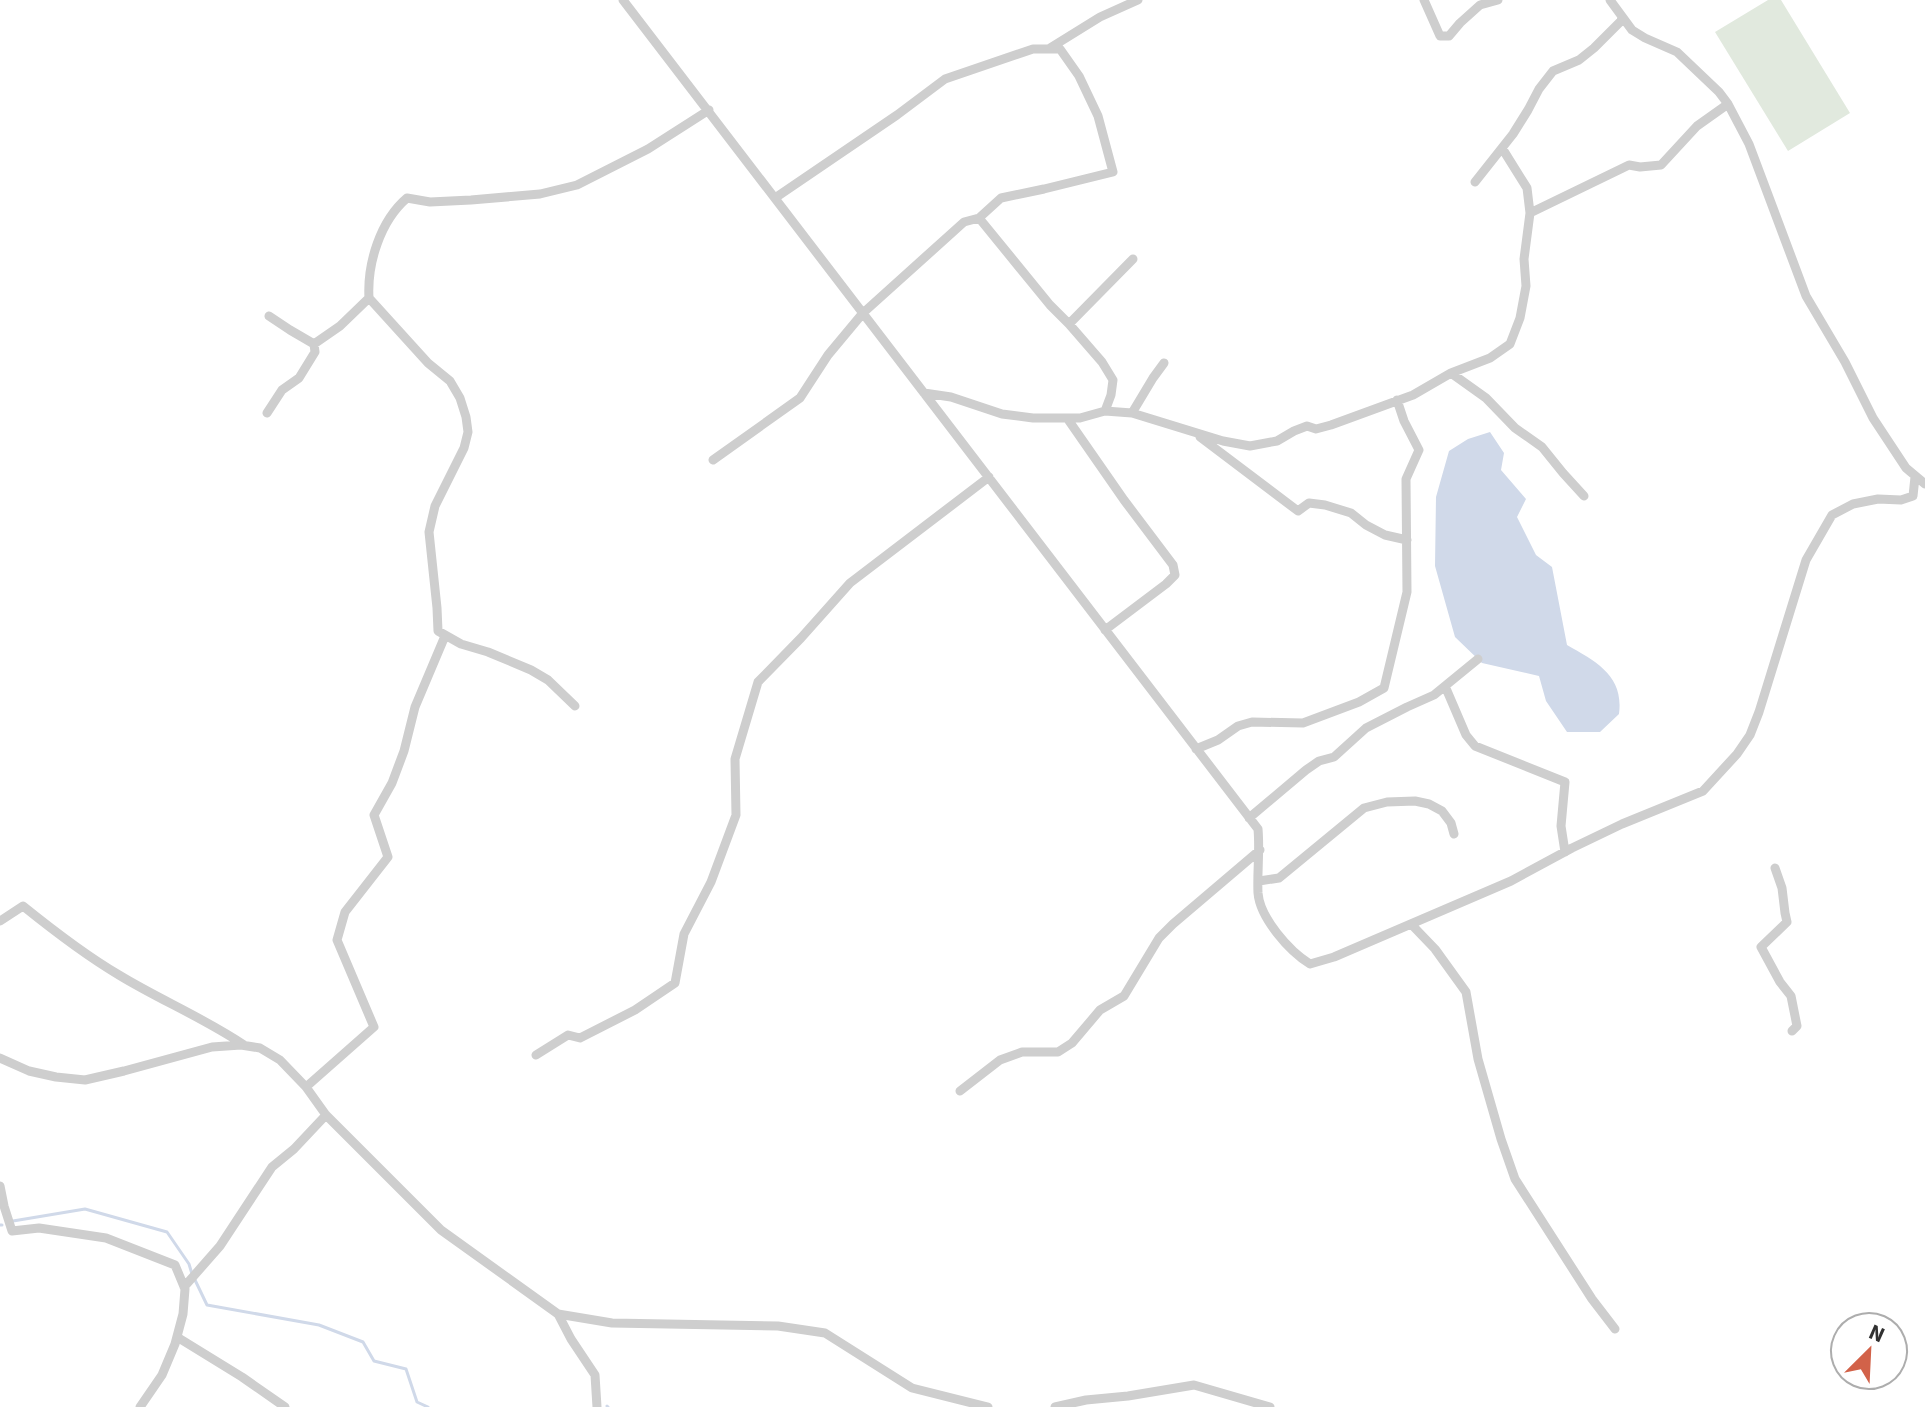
<svg xmlns="http://www.w3.org/2000/svg" width="1925" height="1407" viewBox="0 0 1925 1407" font-family="'Source Sans 3',sans-serif">
	<rect width="100%" height="100%" fill="#fff"/>
	<path fill="#e1e9de" d="M1768,0H1781L1850,113L1788,151L1715,32Z"/>
	<path fill="#d0d9e9" d="M1490,432L1504,453L1501,470L1526,499L1517,517L1536,555L1552,567L1567,645C1597,662 1624,676 1619,714L1600,732H1567L1546,701L1539,676L1482,663L1455,637L1435,566L1436,497L1449,451L1468,439Z"/>
	<g fill="none" stroke-linecap="round" stroke-linejoin="round">
		<path stroke="#d0d9e9" stroke-width="3" d="M13,1221L85,1209L167,1232L189,1264L192,1274
			M0,1225H2
			M195,1280L207,1305L319,1325L363,1342L374,1361L406,1369L417,1402L428,1407
			M607,1406L608,1407"/>
		<path stroke="#cecece" stroke-width="9" d="M623,0L1258,829C1260,851 1257,872 1258,893C1260,918 1289,951 1310,964L1334,957L1511,881L1572,848L1622,824L1703,791L1737,754L1750,735L1759,712L1806,560L1832,515L1853,504L1878,499L1901,500L1913,496L1915,477
			M1424,0L1440,36H1449L1460,23L1480,5L1498,0
			M1610,0L1632,30L1645,38L1677,52L1719,92L1728,104L1749,144L1806,296L1845,362L1873,418L1906,468L1925,484
			M1050,48L1100,17L1138,0
			M1475,182L1513,134L1528,110L1539,89L1553,71L1579,60L1594,48L1621,21L1622,17
			M775,198L897,115L945,79L1033,49H1060L1079,76L1098,116L1113,172L1044,189L1001,198L979,218
			M1530,213L1629,165L1640,167L1661,165L1697,126L1728,104
			M269,316L290,330L314,344L340,326L369,298
			M1069,324L1133,259
			M1451,373L1486,398L1515,428L1542,447L1563,473L1584,496
			M1105,411L1132,413L1223,441L1250,446L1277,441L1294,431L1307,426L1316,429L1331,425L1413,395L1451,373L1490,358L1510,344L1520,318L1526,286L1524,259L1530,213L1527,188L1502,148
			M267,413L282,390L299,378L315,352L314,344
			M1132,413L1153,378L1164,363
			M1067,418L1124,500L1173,565L1175,575L1166,584L1105,630
			M1200,437L1298,511L1309,503L1325,505L1351,513L1366,525L1385,535L1407,540
			M713,460L800,398L828,355L863,313L964,222L979,218L1050,305L1069,324L1102,362L1113,380L1111,395L1105,411L1080,418H1033L1002,414L951,397L924,393
			M1445,686L1466,735L1475,746L1565,782L1561,826L1565,852
			M575,706L548,680L531,670L488,652L461,644L438,631L437,608L429,532L435,506L464,448L468,432L466,417L460,398L450,381L428,363L369,298C367,264 380,221 407,198L430,202L471,200L540,194L577,185L648,149L709,110
			M1196,749L1218,740L1238,726L1252,722L1303,723L1359,702L1384,688L1407,592L1406,479L1419,450L1404,421L1397,400
			M1249,818L1306,770L1319,761L1334,757L1366,728L1407,707L1434,695L1478,659
			M1775,868L1782,888L1785,913L1787,922L1761,947L1780,982L1791,996L1797,1026L1792,1031
			M1259,881L1279,878L1364,808L1387,802L1415,801L1429,804L1442,811L1451,823L1454,834
			M0,921L23,906C54,931 85,955 119,975C160,1000 204,1018 244,1045
			M1411,924L1435,949L1466,992L1478,1059L1501,1139L1515,1179L1592,1299L1615,1329
			M536,1055L568,1035L580,1038L635,1010L675,983L684,934L711,882L736,815L735,759L758,682L801,638L850,583L989,477
			M0,1058L29,1071L56,1077L85,1080L124,1071L212,1047L241,1045L260,1048L280,1060L306,1087L326,1115L441,1230L558,1314L571,1339L595,1375L597,1407
			M306,1087L374,1027L337,940L345,912L388,857L374,815L392,783L404,751L415,707L445,636
			M960,1091L1000,1060L1022,1052H1058L1072,1043L1100,1010L1124,996L1159,938L1173,924L1260,850
			M0,1186L4,1206L12,1231L39,1228L106,1238L175,1265L185,1289L183,1314L175,1344L162,1375L140,1407
			M184,1287L220,1246L272,1167L294,1149L326,1115
			M558,1314L612,1323L778,1326L825,1333L912,1388L988,1407
			M177,1337L242,1377L285,1407
			M1055,1407L1086,1400L1128,1396L1194,1385L1270,1407"/>
	</g>
	<g transform="translate(1869 1351) rotate(24)"><circle r="38" fill="#ffffff" stroke="#adadad" stroke-width="2"/>
	<path d="M0-6L14 30L0 20L-14 30Z" fill="#d26249"/>
	<text y="-12" font-size="22" font-weight="bold" text-anchor="middle" fill="#313131">N</text>
	</g>
</svg>
